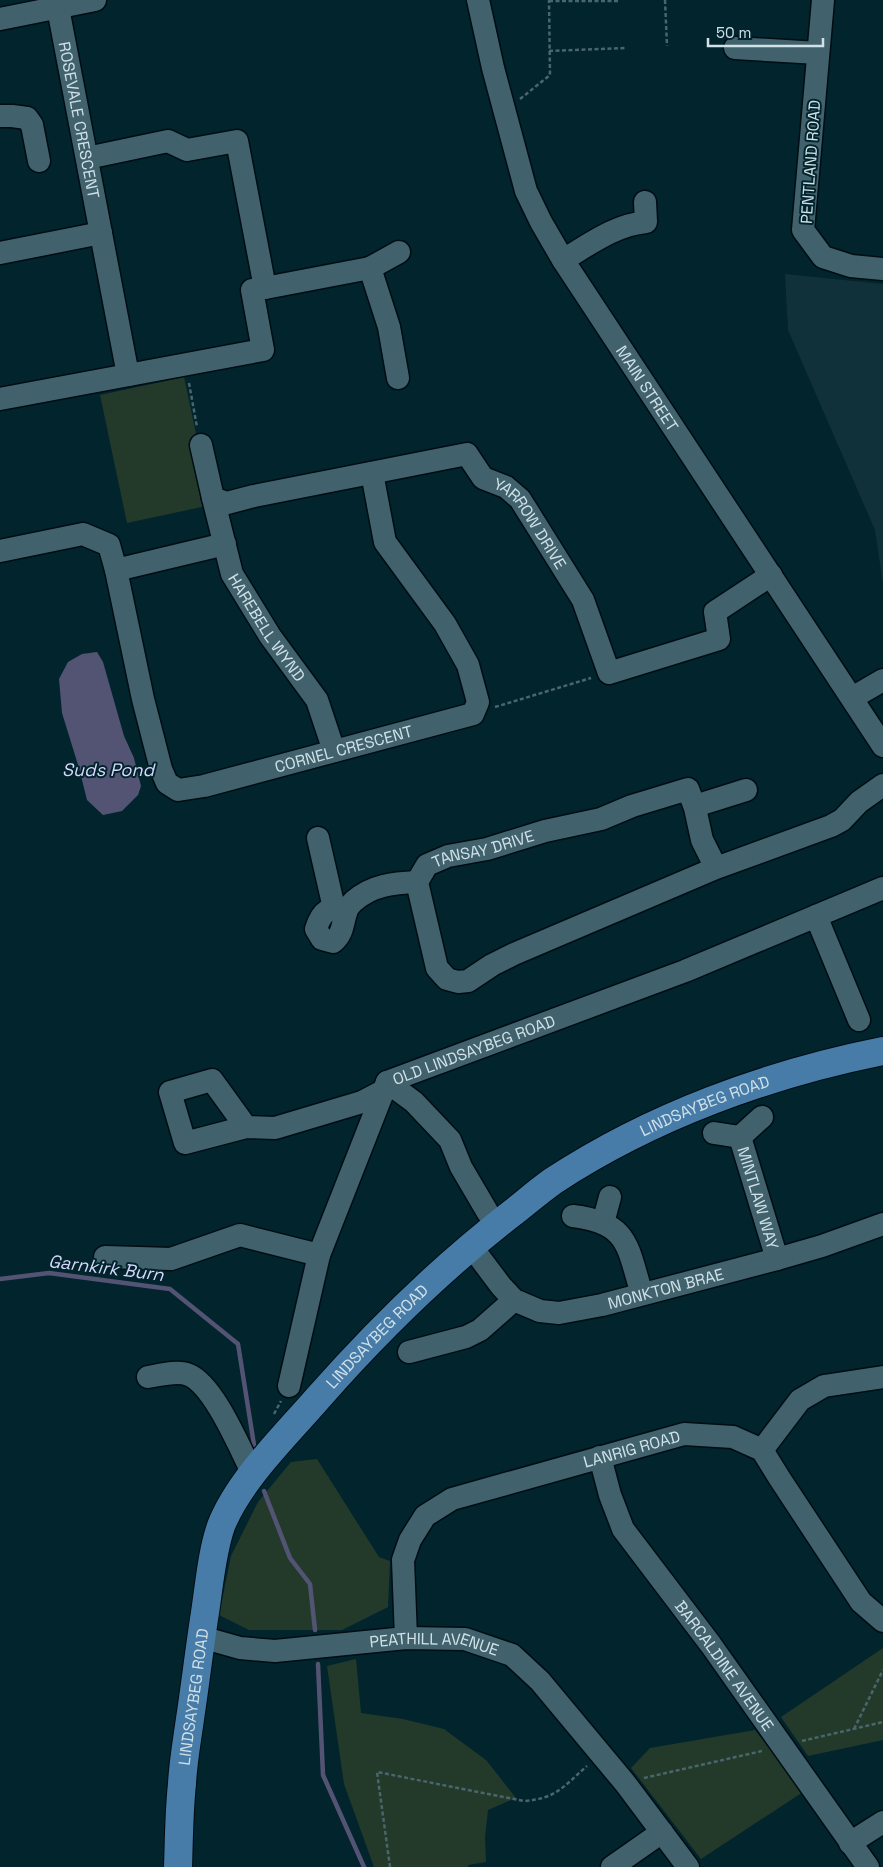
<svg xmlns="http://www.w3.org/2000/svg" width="883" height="1867" viewBox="0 0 883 1867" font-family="'Space Grotesk',sans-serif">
	<rect width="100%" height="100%" fill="#02242d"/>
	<path fill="#10313a" d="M785,274L883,284V584L875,530L788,330Z"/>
	<path fill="#233a2b" d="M184,377L211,505L127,523L100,395Z
		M317,1459L379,1557L390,1561L388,1607L342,1630H249L219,1615L231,1556L258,1502L291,1462Z
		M883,1648V1740L808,1756L781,1717Z
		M356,1659L361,1713L403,1719L444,1729L486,1760L516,1798L488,1810L485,1837L486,1862L468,1865V1867H374L344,1784L327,1666Z
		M755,1730L803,1792L701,1859L631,1768L650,1748Z"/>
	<path fill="#535473" d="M97,652L103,662L124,736L134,758L141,786L138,795L122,811L103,815L87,800L79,768L62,713L59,679L68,662L82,654Z"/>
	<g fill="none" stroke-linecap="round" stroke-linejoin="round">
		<path stroke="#535473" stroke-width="4.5" d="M0,1279L49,1273L170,1289L238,1344L254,1445
			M264,1491L290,1558L310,1584L315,1630
			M318,1664L323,1775L364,1867"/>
		<g stroke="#000d13" stroke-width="25">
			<g id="minor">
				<path id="s1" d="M478,0L493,68L526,191L541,222L563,260L883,746"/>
				<path d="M823,0L803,230L823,257L851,266L883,269"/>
				<path id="s2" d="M58,8L128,375"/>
				<path d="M0,19L95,0"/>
				<path d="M735,48L818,53"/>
				<path d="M0,116H12L27,118L32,125L39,161"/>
				<path d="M87,158L168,141L187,150L237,141L265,288L370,268L399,252"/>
				<path d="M0,253L101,233"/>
				<path d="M563,260C590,244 615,225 646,222L645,202"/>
				<path d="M370,268L389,327L398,378"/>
				<path d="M0,399L263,350L252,290L265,288"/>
				<path id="s3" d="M201,445L213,498L227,503L254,496L467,454L483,478L506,487L520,499L583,600L609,673L719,639L715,612L771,575"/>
				<path id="s4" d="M213,498L232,574L270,636L317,700L334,751"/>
				<path id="s5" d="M0,551L83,534L109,545L116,570L143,699L161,769L167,783L178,790L204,786L473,714L478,702L468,665L445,624L385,542L372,473"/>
				<path d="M116,570L225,544"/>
				<path d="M852,698L883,680"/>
				<path d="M695,806L746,790"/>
				<path d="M318,838L334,908"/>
				<path id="s6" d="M716,868L514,954L492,965L468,981L458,982L447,979L437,968L417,882L427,865L448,856L487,849L545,831L601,819L632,806L688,789L695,808L702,840L716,868L831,826L842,820L859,802L883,785"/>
				<path d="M347,908C328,908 322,910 316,929L322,939L333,942C344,933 342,923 347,910C348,907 351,904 354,901C372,885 394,883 417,882"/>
				<path d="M816,916L859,1020"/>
				<path d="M387,1082L414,1102L450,1140L461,1167L488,1213L497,1225"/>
				<path d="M246,1127L212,1080L170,1092L185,1143L246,1127L275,1128L362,1102L383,1091"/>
				<path id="s7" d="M714,1133L740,1137L777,1259"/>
				<path d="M740,1137L762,1117"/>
				<path d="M573,1216C630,1223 627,1247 642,1294"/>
				<path d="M603,1223L610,1197"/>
				<path id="s8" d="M471,1246L501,1286L514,1300L540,1311L559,1313L602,1305L777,1259L822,1246L883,1224"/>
				<path id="s9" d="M105,1257L171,1259L240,1235L319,1255L387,1082L685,971L883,888"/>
				<path d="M409,1352L466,1337L480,1330L514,1300"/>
				<path d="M148,1377C160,1375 178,1370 189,1375C214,1385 240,1449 253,1474"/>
				<path d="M289,1386L319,1255"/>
				<path d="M762,1450L800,1400L824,1386L883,1377"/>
				<path id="s10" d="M600,1457L610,1495L623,1529L711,1645L868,1867"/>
				<path id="s11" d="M201,1637L240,1648L275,1651L406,1638L465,1639L512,1655L540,1681L625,1783L688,1867"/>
				<path id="s12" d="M406,1638L403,1560L410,1540L425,1516L452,1499L684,1434L733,1437L762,1450L780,1479L861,1602L883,1621"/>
				<path d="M850,1843L883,1822"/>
				<path d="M612,1867L662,1832"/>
			</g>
		</g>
		<g stroke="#000d13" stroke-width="30">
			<g id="major">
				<path id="s13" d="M178,1867C179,1839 179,1811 182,1784C183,1762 187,1741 190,1719C195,1686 199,1652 204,1619C209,1589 211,1555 221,1526C239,1480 286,1435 318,1398C377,1331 440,1269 511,1214C525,1203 539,1191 553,1181C652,1116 768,1074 883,1051"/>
			</g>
		</g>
		<path stroke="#49656d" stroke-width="2.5" stroke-dasharray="4 2.5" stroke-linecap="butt" d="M665,0L667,46
			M549,1H620
			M549,51L625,48
			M520,99L550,75L549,0
			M189,383L197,427
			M495,707L591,678
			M274,1414L281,1401
			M854,1729L883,1670
			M802,1741L883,1722
			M644,1778L762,1751
			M390,1867L377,1772L524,1801C556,1799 564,1786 587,1766"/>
		<use href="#minor" stroke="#41626d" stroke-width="22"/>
		<use href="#major" stroke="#477ba8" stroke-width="28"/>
	</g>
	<g text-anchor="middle" stroke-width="4" stroke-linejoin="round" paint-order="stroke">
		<g font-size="16" fill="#d0e2e8" stroke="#02242d">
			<text dy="6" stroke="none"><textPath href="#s2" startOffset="114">ROSEVALE CRESCENT</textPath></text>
			<text transform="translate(810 162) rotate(-86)" y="6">PENTLAND ROAD</text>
			<text dy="6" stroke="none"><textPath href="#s1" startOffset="429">MAIN STREET</textPath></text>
			<text dy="6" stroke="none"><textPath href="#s3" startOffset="411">YARROW DRIVE</textPath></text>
			<text dy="6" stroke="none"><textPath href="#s4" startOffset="142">HAREBELL WYND</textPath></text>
			<text dy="6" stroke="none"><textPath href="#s5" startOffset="542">CORNEL CRESCENT</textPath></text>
			<text dy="6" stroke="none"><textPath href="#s6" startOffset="476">TANSAY DRIVE</textPath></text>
			<text dy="6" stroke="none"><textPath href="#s9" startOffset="499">OLD LINDSAYBEG ROAD</textPath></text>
			<text dy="6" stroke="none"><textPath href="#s13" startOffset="996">LINDSAYBEG ROAD</textPath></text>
			<text dy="6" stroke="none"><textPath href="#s7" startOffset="90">MINTLAW WAY</textPath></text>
			<text dy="6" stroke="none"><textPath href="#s8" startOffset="226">MONKTON BRAE</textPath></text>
			<text dy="6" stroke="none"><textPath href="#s13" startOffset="591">LINDSAYBEG ROAD</textPath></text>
			<text dy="6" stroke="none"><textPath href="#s12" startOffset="346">LANRIG ROAD</textPath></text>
			<text dy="6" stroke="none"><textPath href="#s11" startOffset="236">PEATHILL AVENUE</textPath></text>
			<text dy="6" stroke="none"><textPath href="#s10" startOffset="246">BARCALDINE AVENUE</textPath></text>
			<text dy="6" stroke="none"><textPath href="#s13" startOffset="171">LINDSAYBEG ROAD</textPath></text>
		</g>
		<g font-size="18" font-style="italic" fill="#d7d8fc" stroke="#02242d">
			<text x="108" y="776">Suds Pond</text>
			<text transform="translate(106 1268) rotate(7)" y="6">Garnkirk Burn</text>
		</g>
	</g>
	<path d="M708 38v8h115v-8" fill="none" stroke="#d0e2e8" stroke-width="2.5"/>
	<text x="716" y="38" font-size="15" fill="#d0e2e8" stroke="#02242d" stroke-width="4" paint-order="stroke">50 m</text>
</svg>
